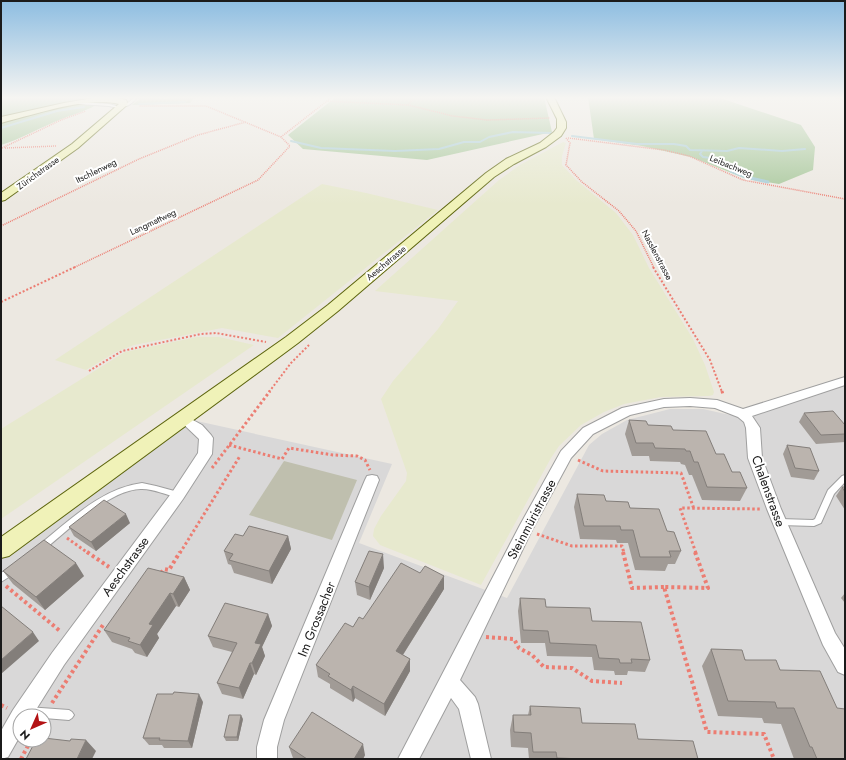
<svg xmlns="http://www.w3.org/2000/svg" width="846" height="760" viewBox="0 0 846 760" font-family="Jost,sans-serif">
	<rect width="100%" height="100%" fill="#ece8e1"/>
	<path fill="#d9d8d8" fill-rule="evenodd" d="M845,378V759H1V548L183,418L392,464L359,543L507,598L589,445L602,434L627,420L670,409H703L730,415ZM20,716H44V740H20Z"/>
	<path fill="#bfbfae" d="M284,461L357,480L332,540L249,515Z"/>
	<path fill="#e7e9ce" d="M563,142L566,143L562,156V165L576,180L616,213L633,235L649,268L693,339L705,365L714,392L713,395L709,396L661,397L624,404L604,412L581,425L559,446L551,458L481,585L380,545L373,536L374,529L381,516L406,481L407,473L381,399L393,381L438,329L458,301L375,291L499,180L520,165Z
		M322,184L366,193L438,210L278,338L222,328L134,345L116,352L86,370L55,360Z
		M197,337H219L254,345L1,519V429L125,352Z"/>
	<path fill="#a7c79a" d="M1,97H112L82,103L96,105C84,112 71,115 59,120C39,128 21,139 1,145Z
		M195,97L190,103L132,105L141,98L165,99Z
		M336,97H544L552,132L427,160L303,149L288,135Z
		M588,97H717L801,125L815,147L813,170L779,184L747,179L691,157L642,146L594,139Z"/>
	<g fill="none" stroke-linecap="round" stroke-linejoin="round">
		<path stroke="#a5cbd6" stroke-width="2" d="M139,104L185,102
			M1,128L57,111L84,107
			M572,136L637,144H674L686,146L690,150L727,151L739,148L782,151L805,149
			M291,141L321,148L395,151L439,149L464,142H480L489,137L513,132L551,133
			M702,151L700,154L703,157L711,158L714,162L729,166L727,168L733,172"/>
		<path stroke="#a5cbd6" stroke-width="3" d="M731,171L746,177L768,182"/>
		<g stroke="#9f9f9f" stroke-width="2">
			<path id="lane" d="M135,97H138C134,101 128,108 122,106L129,102Z
				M79,102L109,104L123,108L122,109L109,106L78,104Z
				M845,475V482L834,494L821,523L814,526L780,525L777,524L776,522L777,520L780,519L813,520L815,519L828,490L842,476Z
				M142,483L156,486L178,492L181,493L182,495L181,497L178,498C167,495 154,489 142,489C112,488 68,530 45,549L42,550L39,549L38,547L39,545C70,520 102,488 142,483Z
				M12,566L15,567L16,570L15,573L1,582V573Z
				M27,707L69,710L72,712L74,715L72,718L69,720L44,718V716H25L24,715L22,712L24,709Z"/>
		</g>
		<g stroke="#9f9f9f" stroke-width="2">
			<path id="street" d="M845,377V385L752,416L760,428L762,458L781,509L835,633L845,649V675L838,672L823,645L767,509L748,458L746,428L744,422L738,417L715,408L690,406L664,407L630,415L593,434L571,458L531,532L460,680L475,697L478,704L491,759H471L459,709L451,698L419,759H398L520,525L561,451L583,428L622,408L664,399L690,398L717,400L743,409Z
				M184,415L202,425L211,435L213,438L212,454L183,499L64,665L32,716H20V736L8,757L1,759V731L13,710L52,653L173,491L198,453L199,439L178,419L179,416Z
				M372,475L377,476L379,480L284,720L277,747V759H257V747L264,720L365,480L367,476Z"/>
		</g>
		<g stroke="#5d650e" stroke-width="2">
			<path id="secondary" d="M99,97H114L126,100L128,104L78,148L5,200L1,201V193L72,144L119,104C88,96 33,115 1,123V117L64,103Z
				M546,97H554L566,122V128L561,136L546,147L514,164L494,177L338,311L298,343L9,556L1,558V537L286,337L328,305L486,173L506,159L540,143L554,132L557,128V119Z"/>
		</g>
		<path stroke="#ec7d72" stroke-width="1.5" stroke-dasharray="1 1" stroke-linecap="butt" d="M837,97L845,102
			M326,101L408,105L453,116L487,120L550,118
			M408,105L415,97
			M281,137L332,97
			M566,138L570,143L566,165L582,182L619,211L636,231L654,268
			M568,138L664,150L689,156L743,180L845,199
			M2,148L61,120L86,111
			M5,148L56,146
			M1,226L139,159L198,135L246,122
			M73,268L258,180L290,146L281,137L206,106H139"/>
		<path stroke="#ec7d72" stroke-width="2" stroke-dasharray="2 2" stroke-linecap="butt" d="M653,267L710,360L722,392
			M1,302L75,267
			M89,371L122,351L201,334L216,333L266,342
			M269,392L291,363L309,345"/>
		<path stroke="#ec7d72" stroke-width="3" stroke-dasharray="2.5 2.5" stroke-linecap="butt" d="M722,391L723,395
			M229,445L282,459L289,448L333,455L357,456L365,460L370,470
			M578,460L603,471L681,473L694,509
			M212,468L270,391
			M537,534L572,546H622L624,553
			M67,538L88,553
			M180,553L240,456
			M696,553L680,508L760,509"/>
		<path stroke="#ec7d72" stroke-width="4" stroke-dasharray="3 3" stroke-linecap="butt" d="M87,552L109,567
			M623,552L632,588L664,587
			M695,552L708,588L664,587L707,732L764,734L774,759
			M161,573L164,569L169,570L180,552
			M6,586L60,631
			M486,637L514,639L519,648L532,655L544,667L572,668L592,681L622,683
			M52,703L103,625
			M1,705L7,708
			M21,759L31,740"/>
		<use href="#lane" fill="#fff" fill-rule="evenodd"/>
		<use href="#street" fill="#fff" fill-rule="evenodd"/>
		<use href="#secondary" fill="#f0f2b8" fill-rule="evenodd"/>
	</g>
	<path fill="#a19b96" d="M804,413L845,425V442L816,444L799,422Z
		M629,420L648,425L673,430L716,454L747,488L740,501L702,500L692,475H689L685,465L681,464L680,462L650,461L649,456H632L625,434Z
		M787,445L819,471L814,480L791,477L783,454Z
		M842,487H845V510L836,496Z
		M577,494L606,501L630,508L667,531L681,551L675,564H668L665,571L635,570L628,543H617L616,540L580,539L574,507Z
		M130,523L96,551L74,536L69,527Z
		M243,536H288L291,549L272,584L234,573L231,565L228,564L224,551Z
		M384,568L370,600L357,595L355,582Z
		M3,571L84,576L45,610L13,584Z
		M184,577L190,590L179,607L176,606L157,634L159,638L147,657L135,653L132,649L112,642L104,630Z
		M444,589L403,655L410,659V671L385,716L355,698L353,702L330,688V684L318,677L316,665L353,627L363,619Z
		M845,593V603L841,598Z
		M520,598L546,607L592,621L650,660L645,672L628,671L627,675H615L614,671L594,670L592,657L547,656L545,643H521L518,611Z
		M268,614L272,626L262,647L265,656L256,675L254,674L243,699L222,694L217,683L232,652L213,647L208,636Z
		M711,649L780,670L837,708L845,759H794L781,724L764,723L762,718L718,716L702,666Z
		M203,702L192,748H164L162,745H149L143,738Z
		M530,706L582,723L638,739L698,759H529L528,748L511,747L510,730L513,715H528Z
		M243,719L238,741H226L224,737Z
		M289,747L365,755L363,759H294L293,758Z"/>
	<path fill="#837e7a" d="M126,514L130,523L96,551L91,542Z
		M288,536L291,549L272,584L269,571Z
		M383,554L384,568L370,600L369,587Z
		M76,563L84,576L45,610L36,597Z
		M444,576V589L397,664L396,651Z
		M184,577L190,590L179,607L173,594Z
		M170,593L176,606L157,634L159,638L147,657L140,645L149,624Z
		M268,614L272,626L262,647L265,656L256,675L252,663L255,643Z
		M33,632L39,641L1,674V660Z
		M410,659V671L385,716L384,704Z
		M250,663L254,674L243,699L239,688Z
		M353,686L355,698L353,702L351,690Z
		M199,694L203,702L192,748L188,741Z
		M241,715L243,719L238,741L237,737Z
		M86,740L96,751L92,759H77Z
		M363,744L365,755L363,759H354Z"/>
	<path fill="#bbb4ae" stroke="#837e7a" d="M833,411L845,425V434L821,435L804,413Z
		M629,420L646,421L648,425L671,426L673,430L706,431L716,454H724L732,472H740L747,488L707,487L698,462H694L690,451H686L685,449L655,448L653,443H636Z
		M787,445L810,448L819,471L795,468Z
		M842,487H845V492Z
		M577,494L604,495L606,501L628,502L630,508L659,509L667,531L674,532L681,551H669L671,557H640L633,530H621L620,526H584Z
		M104,500L126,514L91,542L69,527Z
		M249,526L288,536L269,571L229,560L233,554L224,551L235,534L243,536Z
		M44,540L76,563L36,597L3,571Z
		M369,551L383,554L369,587L355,582Z
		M401,563L420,573L425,566L444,576L396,651L410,659L384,704L353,686L351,690L328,676L330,674L316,665L345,623L353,627L359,617L363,619Z
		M148,568L184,577L173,594L170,593L149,624L153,625L140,645L128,641L130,638L104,630Z
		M520,598L545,599L546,607L590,608L592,621L641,622L650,660L631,659L632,663H620L619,659L599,658L596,645L550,643L548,631L523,630Z
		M225,603L268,614L255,643L261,644L252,663H250L239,688L217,683L237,643L208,636Z
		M1,606L33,632L1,660Z
		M711,649L742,650L745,660H776L780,670L820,671L837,708L845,709V759H817L812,747H810L794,708H777L775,702L728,701Z
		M174,692L199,694L188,741L159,740L160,738H143L157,694H173Z
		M530,706L580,708L582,723L635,724L638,739L693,741L698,759H585L557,758L556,752H533L531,733L514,732L513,715H531Z
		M312,712L363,744L354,759H307L289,747Z
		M229,715H241L237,737H224Z
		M44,738L70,741L71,739L86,740L77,759H26L36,740H44Z"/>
	<linearGradient id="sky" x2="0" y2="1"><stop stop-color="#8dbde1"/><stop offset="0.48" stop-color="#f6f5f2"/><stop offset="1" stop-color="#f6f5f2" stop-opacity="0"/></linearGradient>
	<rect width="846" height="204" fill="url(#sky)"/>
	<g text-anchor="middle" stroke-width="4" stroke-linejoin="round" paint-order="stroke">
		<g font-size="9" fill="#1b1b1b" stroke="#fff">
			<text transform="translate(731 166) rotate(22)" y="3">Leibachweg</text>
			<text transform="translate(96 171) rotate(-26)" y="3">Itschlenweg</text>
			<text transform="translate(38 173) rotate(-36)" y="3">Zürichstrasse</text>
			<text transform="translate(153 222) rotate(-25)" y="3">Langmattweg</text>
			<text transform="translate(657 255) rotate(62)" y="3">Nasslenstrasse</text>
			<text transform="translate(386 263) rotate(-40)" y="3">Aeschstrasse</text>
		</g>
		<g font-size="13" fill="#1b1b1b" stroke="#fff">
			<text transform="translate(769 491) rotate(70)" y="5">Chalenstrasse</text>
			<text transform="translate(531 519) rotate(-62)" y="5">Steinmüristrasse</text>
			<text transform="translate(125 566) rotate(-54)" y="5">Aeschstrasse</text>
			<text transform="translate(316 619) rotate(-68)" y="5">Im Grossacher</text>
		</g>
	</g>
	<rect width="846" height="760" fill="none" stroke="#1b1b1b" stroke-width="4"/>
	<g transform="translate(32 728) rotate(225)"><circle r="19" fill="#ffffff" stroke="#a4a4a4"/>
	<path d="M0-3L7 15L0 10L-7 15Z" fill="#b31214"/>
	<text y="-6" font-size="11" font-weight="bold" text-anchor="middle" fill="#1b1b1b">N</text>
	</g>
</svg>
